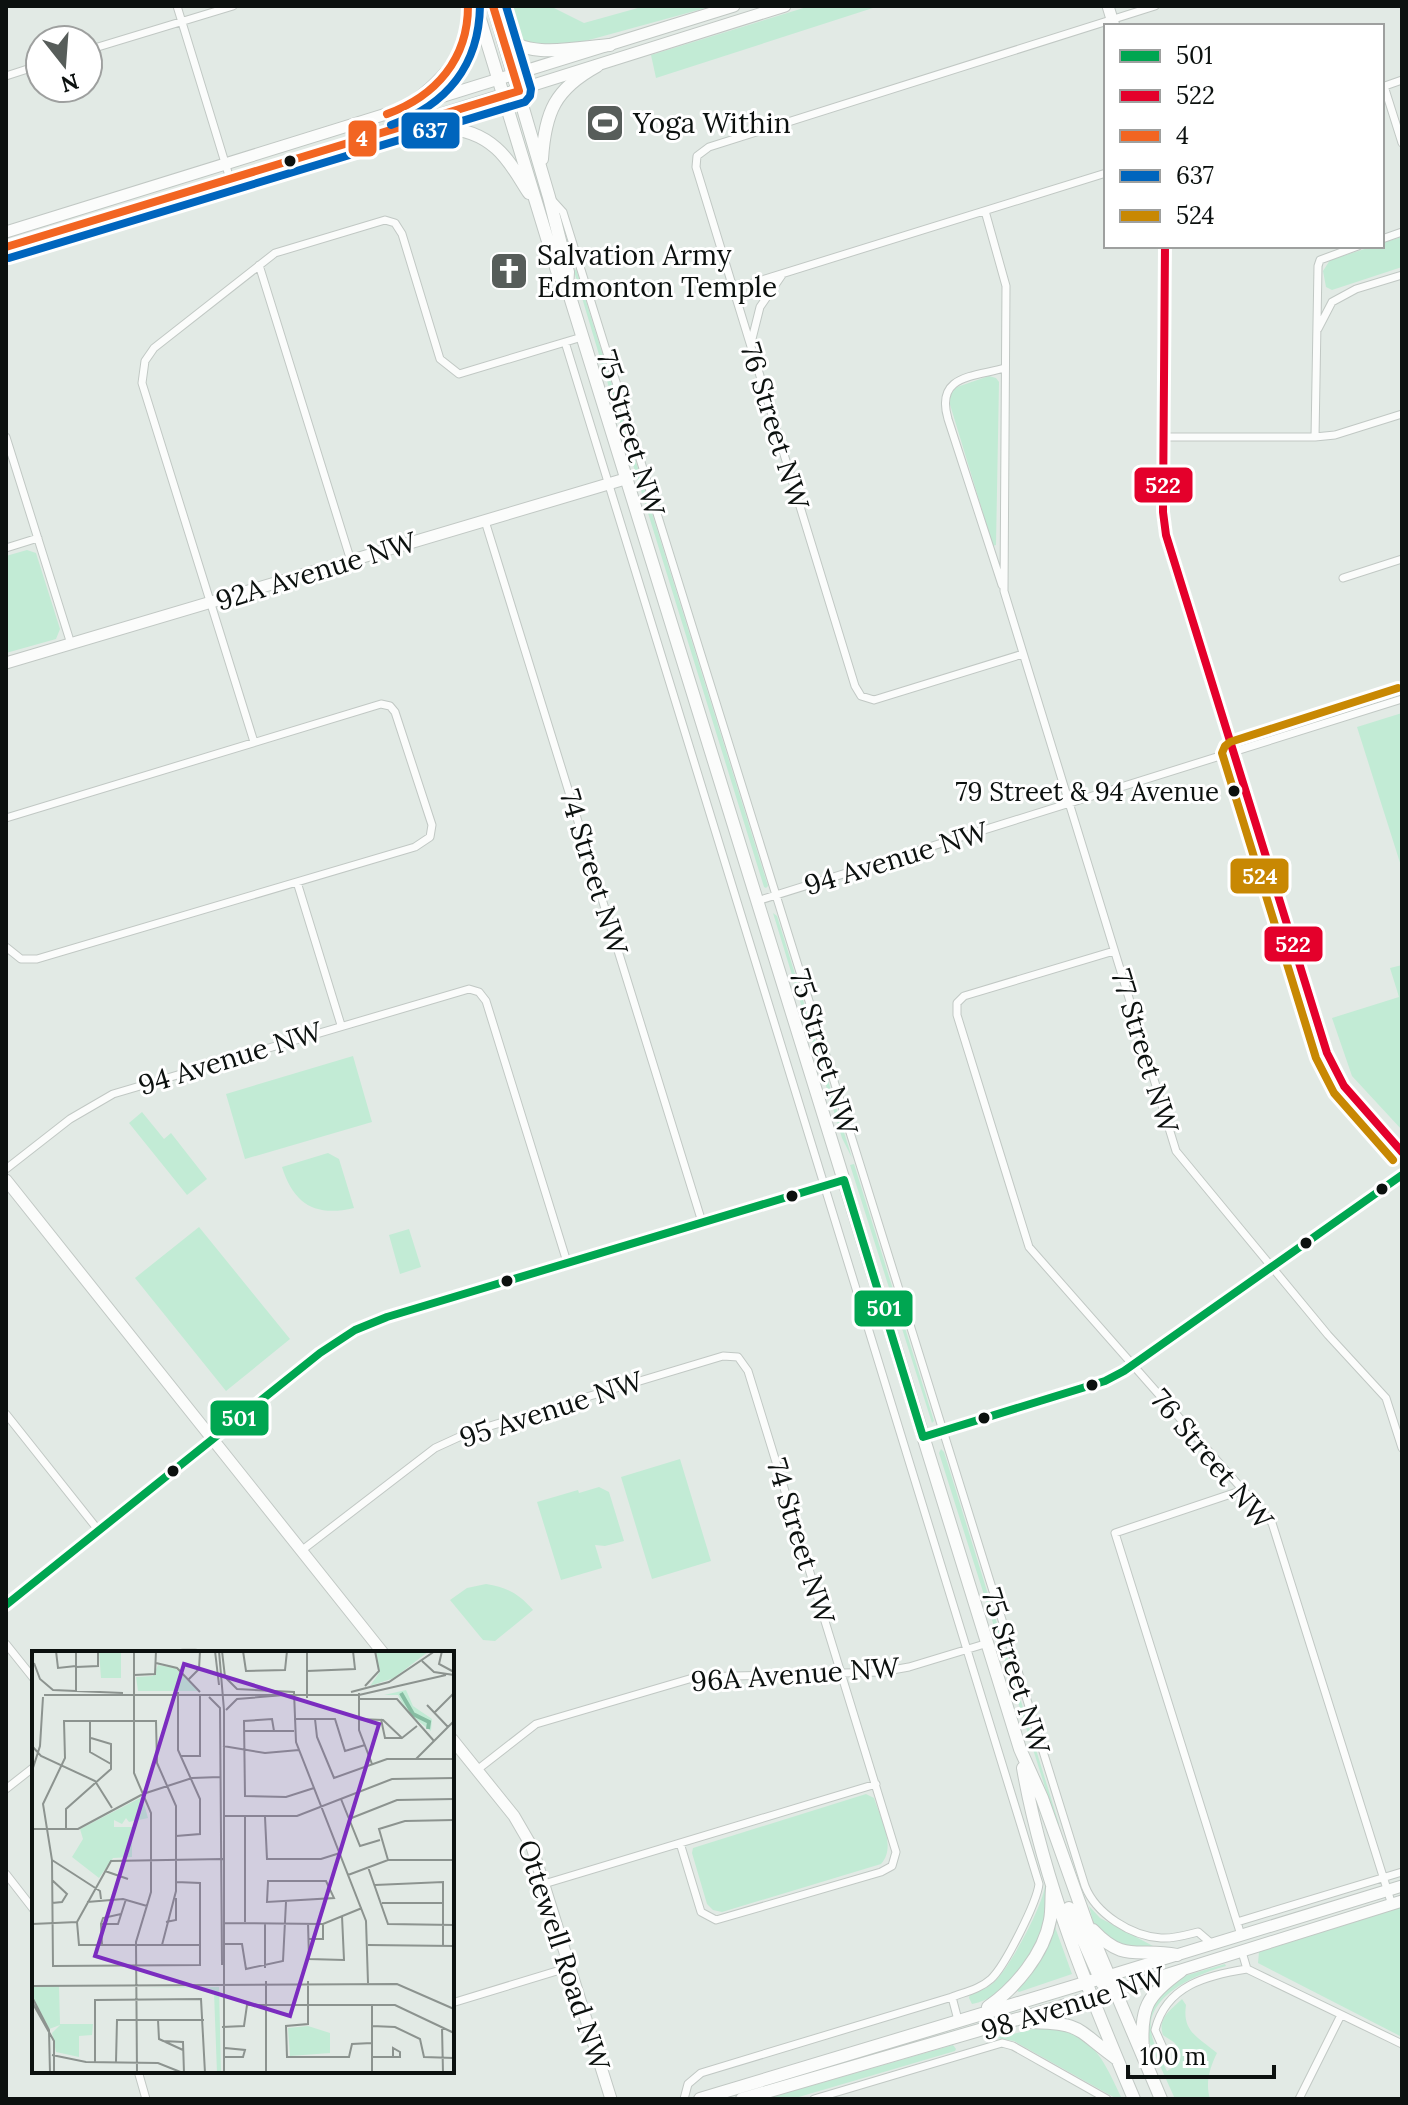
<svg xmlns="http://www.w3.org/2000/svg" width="1408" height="2105" viewBox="0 0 1408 2105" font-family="Lora,serif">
	<rect width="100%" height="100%" fill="#e2eae5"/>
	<path fill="#c2ebd5" d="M500,6H550L584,23L645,6H713L578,43L530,47L509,32Z
		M810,6H879L656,78L651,55Z
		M1402,237V267L1332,290L1326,287L1323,271L1330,260L1374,246H1382V243Z
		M576,269L768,886L766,888L764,887L603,368L574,271Z
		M989,376L996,378L999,382L996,545L993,546L948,398L954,388Z
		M27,550L36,553L60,629L56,639L6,653V556Z
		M1402,713V869L1357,727Z
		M773,913L777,916L852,1158L842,1138Z
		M1402,965V1130L1352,1076L1332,1018L1399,997L1390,968Z
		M353,1056L372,1122L245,1159L226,1094Z
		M142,1112L164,1139L171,1133L207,1179L187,1195L129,1123Z
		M328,1153L339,1159L354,1208C316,1217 294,1205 282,1167Z
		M854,1164L934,1421L932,1423L850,1165Z
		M199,1227L290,1339L226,1391L135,1278Z
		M409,1229L421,1267L400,1274L389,1235Z
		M941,1449L944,1452L1059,1824L1057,1825L939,1453Z
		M680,1459L711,1561L652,1579L621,1477Z
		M599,1487L609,1492L624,1541L605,1546L595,1545L602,1568L561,1580L537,1502L578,1490L579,1493Z
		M486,1584C507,1587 519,1594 533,1610L495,1641L483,1640L450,1600L467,1588Z
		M866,1794L874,1798C880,1817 897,1847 881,1864L722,1912L713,1910L707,1904L692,1853L693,1848Z
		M1047,1884C1046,1897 1047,1910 1044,1922C1037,1956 1007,1998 972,2004L969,1998L970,1994C978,1992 986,1989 993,1983C1008,1971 1044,1904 1045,1885Z
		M1089,1906L1100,1918L1153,1946L1152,1949L1118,1946L1094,1925Z
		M1402,1907V2037L1258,1963L1259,1952Z
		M1055,1927L1072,1974L1019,1992L1016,1990Z
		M1225,1964L1226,1966C1199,1973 1147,1995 1151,2030C1152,2043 1161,2059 1167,2071L1174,2067C1173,2060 1178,2049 1176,2045C1175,2042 1167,2038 1163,2035C1157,2018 1171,2010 1182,1999L1186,2005C1182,2032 1198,2037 1217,2053C1210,2067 1205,2083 1210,2099H1175L1148,2039V2009L1153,2001L1181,1977Z
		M1046,2026C1093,2032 1104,2061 1122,2099H1117L1014,2041L996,2038Z
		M953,2045L956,2049L955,2051L792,2099H765Z"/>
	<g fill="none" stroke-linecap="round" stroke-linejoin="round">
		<g stroke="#c1c8c4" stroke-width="9">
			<path id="street" d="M177,6L230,179
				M88,50L233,6
				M6,76L40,65
				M1384,86L1402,143
				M1382,87L1402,80
				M553,201L563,212L1085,1886C1096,1914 1131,1936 1161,1938C1173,1939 1186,1935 1198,1932L1212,1944
				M985,211L1006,286L1004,591L1176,1151L1328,1335L1386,1398L1402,1448
				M1382,239L1402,232
				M259,265L351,561
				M733,289L1106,173
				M1318,329L1332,302L1356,289L1402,275
				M565,342L1039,1884C1037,1902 1005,1966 991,1979C980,1989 965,1992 952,1997L701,2073L688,2084L684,2099
				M751,343L760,307L782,275
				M6,437L71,644
				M1164,437H1315L1335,435L1402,414
				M1315,437L1318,266L1320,260L1358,246
				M485,521L702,1222
				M6,548L38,538
				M1343,578L1402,559
				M1002,585L948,419C935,375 973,377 1005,368
				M1023,654L874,700L861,696L855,686L696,167L697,156L709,147L1155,6
				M254,742L142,383L145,361L154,348L275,253L385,220L395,223L402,234L440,359L459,374L582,337
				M6,818L381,704L390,706L395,712L432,825L430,837L415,847L37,959H21L6,947
				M297,882L341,1025
				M757,901L1402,699
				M1114,951L964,996L957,1003V1015L1029,1247L1272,1523L1392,1905
				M6,1169L70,1119L113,1094L469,989L479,992L486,1001L567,1262
				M6,1414L99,1531
				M301,1551L435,1448L470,1432L723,1356L738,1357L748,1371L896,1852L892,1866L881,1872L716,1920L701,1912L680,1843
				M6,1644L34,1679
				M183,1653H195
				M477,1770L536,1724L696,1677L881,1672L909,1667L988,1643
				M6,1789L34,1767
				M6,1874L34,1910
				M544,1884L876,1784
				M1237,1922L1402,1872
				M1241,1935L1115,1533L1243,1490
				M1242,1952L1247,1969L1402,2044
				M952,1997L958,2020
				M452,2003L570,1967
				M1164,2050L1155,2030C1166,1985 1208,1975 1247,1969
				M138,2071L146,2099
				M814,2099L1002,2043L1013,2046L1107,2099
				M1299,2099L1341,2015"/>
		</g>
		<g stroke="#c1c8c4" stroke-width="13">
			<path id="secondary" d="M1108,6L1114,26
				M400,127L785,6
				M6,232L734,6
				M1165,246L1163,512L1166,535L1327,1053L1344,1086L1402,1152
				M6,247L376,135
				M6,663L625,479
				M6,1180L383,1653
				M923,1437L1105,1381L1124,1371L1402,1175
				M6,1605L320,1353L355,1330L387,1317L844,1180
				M452,1739L514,1816L532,1847L611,2099
				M1108,1976L1402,1886
				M1114,1991L1402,1901"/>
		</g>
		<g stroke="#c1c8c4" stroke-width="14">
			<path id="primary" d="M476,6L558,274L567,287L1020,1749L1042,1798L1087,1924L1161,2099
				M493,6L549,197L568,272L567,287
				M504,33C522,61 580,47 610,45
				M405,109C440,82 473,55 468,6
				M369,137C412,130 460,116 496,148C510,160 519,178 529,193
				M542,159C545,112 555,89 597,66
				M1023,1768C1043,1882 1089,1993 1134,2099
				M1069,1908L1102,1983
				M1093,1930C1125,1964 1138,1947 1177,1955
				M988,2007C1015,1988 1044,1954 1050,1920C1052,1910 1051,1898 1052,1888
				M1028,2022C1084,2023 1075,2029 1117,2059
				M1143,2052C1140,2008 1146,1996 1181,1971
				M700,2099L1108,1976
				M742,2099L1114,1991"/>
		</g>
		<use href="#street" stroke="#fbfcfb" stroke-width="7"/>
		<use href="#secondary" stroke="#fbfcfb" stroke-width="11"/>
		<use href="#primary" stroke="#fbfcfb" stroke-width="12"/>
		<g stroke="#fff" stroke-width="14">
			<path id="bus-1" d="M844,1180L923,1437
				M923,1437L1105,1381L1124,1371L1402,1175
				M6,1605L320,1353L355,1330L387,1317L844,1180"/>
		</g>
		<g stroke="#fff" stroke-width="14">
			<path id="bus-2" d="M1165,246L1163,512L1166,535L1327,1053L1344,1086L1402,1152"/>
		</g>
		<g stroke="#fff" stroke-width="14">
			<path id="bus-3" d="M387,114C436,96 468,59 468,6
				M6,247L519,91L493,6"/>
		</g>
		<g stroke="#fff" stroke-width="14">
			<path id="bus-4" d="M391,125C446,105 479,66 480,6
				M9,258L525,102L530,96L531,89L506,6"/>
		</g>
		<g stroke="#fff" stroke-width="14">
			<path id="bus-5" d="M1393,1160L1334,1093L1316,1058L1222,753L1225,746L1230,742L1398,688"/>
		</g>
		<use href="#bus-1" stroke="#00a651" stroke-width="8"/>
		<use href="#bus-2" stroke="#e4002b" stroke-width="8"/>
		<use href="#bus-3" stroke="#f26522" stroke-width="8"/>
		<use href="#bus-4" stroke="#0065bd" stroke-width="8"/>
		<use href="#bus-5" stroke="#c88803" stroke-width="8"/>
	</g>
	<defs>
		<g id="stadium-square" transform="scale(2)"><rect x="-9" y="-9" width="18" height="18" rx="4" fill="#575d5a" stroke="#fff"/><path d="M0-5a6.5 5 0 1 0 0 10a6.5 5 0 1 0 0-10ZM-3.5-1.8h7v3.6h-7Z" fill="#fff"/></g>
		<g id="church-square" transform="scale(2)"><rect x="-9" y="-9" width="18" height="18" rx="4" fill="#575d5a" stroke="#fff"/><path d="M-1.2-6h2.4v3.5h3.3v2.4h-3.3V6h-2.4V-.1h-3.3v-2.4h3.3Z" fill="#fff"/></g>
	</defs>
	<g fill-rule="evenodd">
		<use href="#stadium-square" x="605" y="123"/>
		<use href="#church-square" x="509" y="271"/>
	</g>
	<g fill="#0c110f" stroke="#fff" stroke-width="3">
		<circle cx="290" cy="161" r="7"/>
		<circle cx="1234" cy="791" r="7"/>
		<circle cx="1382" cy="1189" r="7"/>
		<circle cx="792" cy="1196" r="7"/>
		<circle cx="1306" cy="1243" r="7"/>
		<circle cx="507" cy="1281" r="7"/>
		<circle cx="1092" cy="1385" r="7"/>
		<circle cx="984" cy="1418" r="7"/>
		<circle cx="173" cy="1471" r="7"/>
	</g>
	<g text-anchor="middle" stroke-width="6" stroke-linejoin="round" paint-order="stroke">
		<g font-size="26" fill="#0c110f" stroke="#fff" text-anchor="end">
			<text x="1219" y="801">79 Street &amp; 94 Avenue</text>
		</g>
		<g font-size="28" fill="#0c110f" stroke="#fff" text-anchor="start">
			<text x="633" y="133">Yoga Within</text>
			<text x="537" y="265">Salvation Army<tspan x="537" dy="32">Edmonton Temple</tspan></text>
		</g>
		<g font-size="28" fill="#0c110f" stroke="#fff">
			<text transform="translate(775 426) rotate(73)" y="10">76 Street NW</text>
			<text transform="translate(631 433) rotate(73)" y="10">75 Street NW</text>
			<text transform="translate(316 571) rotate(-17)" y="10">92A Avenue NW</text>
			<text transform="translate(896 858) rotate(-17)" y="10">94 Avenue NW</text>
			<text transform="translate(594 872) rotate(73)" y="10">74 Street NW</text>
			<text transform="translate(1145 1051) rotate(73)" y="10">77 Street NW</text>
			<text transform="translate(824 1052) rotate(73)" y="10">75 Street NW</text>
			<text transform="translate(230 1058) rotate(-17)" y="10">94 Avenue NW</text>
			<text transform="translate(551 1409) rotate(-18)" y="10">95 Avenue NW</text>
			<text transform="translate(1212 1459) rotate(50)" y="10">76 Street NW</text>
			<text transform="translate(801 1541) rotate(73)" y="10">74 Street NW</text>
			<text transform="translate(1016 1671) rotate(73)" y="10">75 Street NW</text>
			<text transform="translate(795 1674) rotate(-4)" y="10">96A Avenue NW</text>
			<text transform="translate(564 1955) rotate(72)" y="10">Ottewell Road NW</text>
			<text transform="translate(1073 2003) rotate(-17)" y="10">98 Avenue NW</text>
		</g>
	</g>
	<g transform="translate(32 1651)">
		<rect width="422" height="422" fill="#e2eae5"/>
		<path d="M67,0H89V27H69ZM397,0L362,27L338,35L347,22L343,2ZM126,14L143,17L166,40H106L104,26L121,25ZM374,39L381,55L400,68L399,80L375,61L366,44H352ZM110,146L116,167L97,171L94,167L90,173L82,169V176H100V206L81,207L67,227L40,206L51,188L48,178ZM27,334L28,373H61L60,384L47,385V406L24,401L20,382L28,374L17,378L0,344V336ZM187,336L189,422H185L182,341L177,337H106ZM276,375L298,382V402L258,405L256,377Z" fill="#c2ebd5"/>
		<path fill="none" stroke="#86bda2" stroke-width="4" d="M369,42L381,63L397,71L396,78"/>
		<path fill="none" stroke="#8c938f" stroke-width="2" d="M24,0L26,17L44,15M44,0V40M102,0V122L119,162V241L104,291L105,422M183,0L187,34M187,0L192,59V422M190,0L193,26L205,38L262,41L264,91L334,270L336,332M211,0L214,20L253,19L255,0M235,0H275M410,0L407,13L422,21M390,10L402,21L422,24M2,12L8,28L21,39L91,42M124,12L145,17L168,41M44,16L66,15V0M275,20L323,18L321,0M102,24L123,23L124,0M157,28L167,18L168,0M0,33L1,0M333,35L347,20L343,0M319,41L357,31L403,0M327,42V79L340,113M12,44H327L414,24M177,46L188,57L190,314M275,47V0M327,48H365L402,90M395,54L416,76M194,59L205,48L252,44M402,62L422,42M262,68H303L313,100L333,94M283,68L285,86L302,127L355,108H422M327,68L351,69L370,87L385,75M349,68L353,87H370M212,80H262M242,80L240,68L212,70L213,145L254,146L282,137M59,87L79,93V113M0,95L9,105L63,130L80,157M191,95L233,102L267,99M149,105H168V44M384,108L422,70M0,120L8,95L11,46M309,148L328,195L348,189M191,165H265L360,128L422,127M213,165V271M233,166L235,208H289L308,202M317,168L365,149L422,148M34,177V158L79,118V113L58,101V70M0,178H46L111,143L160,127L188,126M144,185L168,183V148L146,99V41M20,209L68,240L69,248M356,209L347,178L373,170L422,169M336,216L356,273L422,274M73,220L96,228M316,224L356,209H422M20,229L35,243L30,251L20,252M236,230H294L302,247L235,251ZM343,234L411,231V295M55,251L91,248L115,255M350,252H411M134,271L144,269V247M192,272L291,273L330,257M233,272V317M276,272L277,308L312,309L310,265M0,273L45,271M69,273L71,267L89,263M276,288H291V274M192,293H210L214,318L251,310L254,251M70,294L69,273H86L94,248M130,294L144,240V155L125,112L124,70H32L33,107L11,153L20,209L21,315L168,314V232L144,231M169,294H47L45,271L79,210L191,208M336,294L422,295M234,330V422M276,330V373L254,375L255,406H317L320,393L340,392M0,335L365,333L422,358M0,346L17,379L18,422M0,351L22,390V422M340,354V422M126,369L127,388L151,399M340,375L363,376L388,388L392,406L422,407M190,376L212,375L215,354H363L422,382M410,376L411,422M130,390L151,391L152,422M193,397L213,399L211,406H193M20,404L54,411L126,412L151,422M340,406H368V401L361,397V406M63,411V349L169,348L173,422M84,411L85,369H172"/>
		<path fill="#7b2cbf" fill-opacity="0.15" stroke="#7b2cbf" stroke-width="4" d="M152,13L347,73L258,365L63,305Z"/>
		<rect width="422" height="422" fill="none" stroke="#0c110f" stroke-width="4"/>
	</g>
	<g stroke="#fff" stroke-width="3">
		<rect x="400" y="111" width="61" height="39" rx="8" fill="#0065bd"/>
		<rect x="347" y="119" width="31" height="39" rx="8" fill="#f26522"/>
		<rect x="1133" y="466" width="61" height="38" rx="8" fill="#e4002b"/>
		<rect x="1229" y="857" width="61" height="38" rx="8" fill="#c88803"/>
		<rect x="1263" y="925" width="61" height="38" rx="8" fill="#e4002b"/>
		<rect x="853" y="1289" width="61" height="39" rx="8" fill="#00a651"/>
		<rect x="209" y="1399" width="61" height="38" rx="8" fill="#00a651"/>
	</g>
	<g font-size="22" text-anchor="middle" font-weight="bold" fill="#fff">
		<text x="430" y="138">637</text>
		<text x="362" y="146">4</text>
		<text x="1163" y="493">522</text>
		<text x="1260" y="884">524</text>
		<text x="1293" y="952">522</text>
		<text x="884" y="1316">501</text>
		<text x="239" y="1426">501</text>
	</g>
	<rect width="1408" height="2105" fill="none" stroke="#0c110f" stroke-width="16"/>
	<rect x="1104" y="24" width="280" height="224" fill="#ffffff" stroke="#9ea09f" stroke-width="2"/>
	<rect x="1120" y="50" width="40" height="12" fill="#00a651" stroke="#9ea09f" stroke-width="2"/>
	<text x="1176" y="64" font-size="24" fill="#0c110f">501</text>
	<rect x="1120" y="90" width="40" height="12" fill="#e4002b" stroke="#9ea09f" stroke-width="2"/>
	<text x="1176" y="104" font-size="24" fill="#0c110f">522</text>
	<rect x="1120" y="130" width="40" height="12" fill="#f26522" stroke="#9ea09f" stroke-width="2"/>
	<text x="1176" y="144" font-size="24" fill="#0c110f">4</text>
	<rect x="1120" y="170" width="40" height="12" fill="#0065bd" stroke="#9ea09f" stroke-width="2"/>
	<text x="1176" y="184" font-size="24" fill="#0c110f">637</text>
	<rect x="1120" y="210" width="40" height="12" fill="#c88803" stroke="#9ea09f" stroke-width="2"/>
	<text x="1176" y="224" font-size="24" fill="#0c110f">524</text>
	<g transform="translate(64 64) rotate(163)"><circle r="38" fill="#ffffff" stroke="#9ea09f" stroke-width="2"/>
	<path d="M0-6L14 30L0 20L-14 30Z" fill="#575d5a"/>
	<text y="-12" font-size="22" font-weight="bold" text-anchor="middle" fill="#0c110f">N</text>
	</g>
	<path d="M1128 2065v12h146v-12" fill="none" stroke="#0c110f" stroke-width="4"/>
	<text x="1140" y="2065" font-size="24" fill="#0c110f" stroke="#ffffff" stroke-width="6" paint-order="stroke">100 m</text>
</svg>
